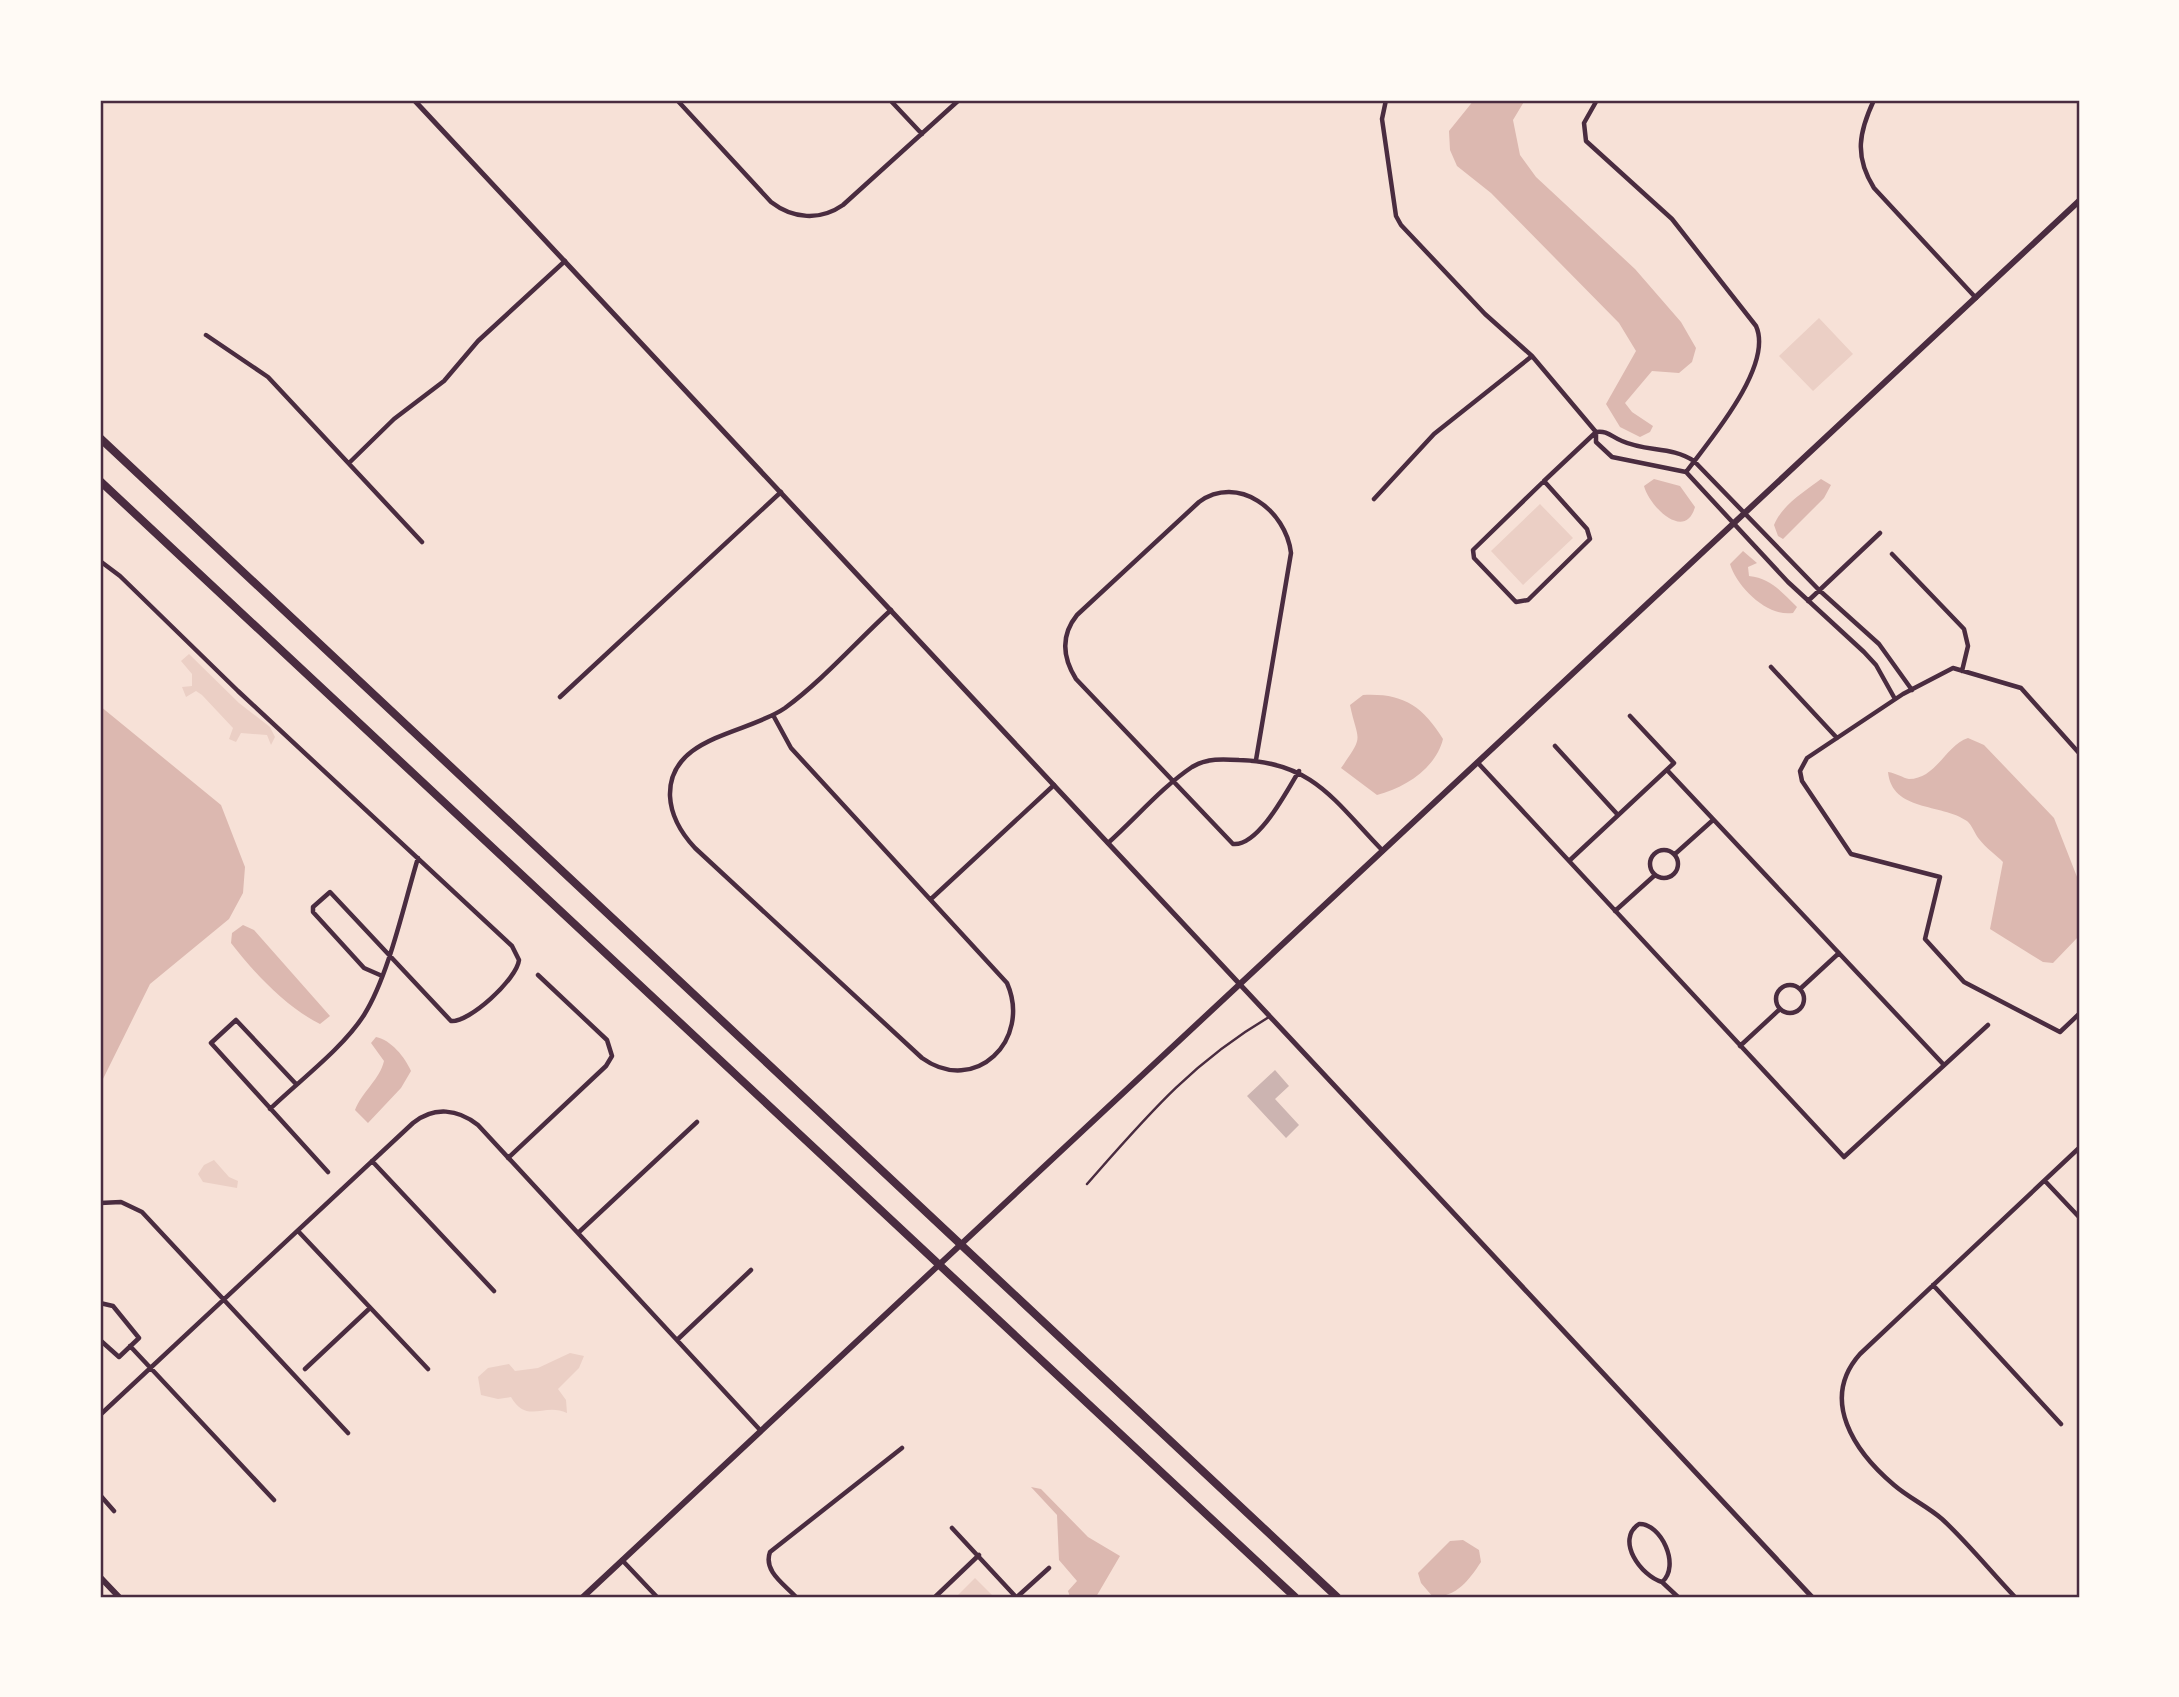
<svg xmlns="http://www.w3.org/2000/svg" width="2179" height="1697" viewBox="0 0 2179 1697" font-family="'Open Sans',sans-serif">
	<rect width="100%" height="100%" fill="#f7e1d7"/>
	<path fill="#ebcfc5" d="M1819,318L1853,354L1813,391L1779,356Z
		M1540,504L1573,538L1523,585L1491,551Z
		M189,654L239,703L270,727L275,737L271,745L267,735L241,733L236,742L229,739L233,728L202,695L196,691L186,697L182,687L192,686V674L181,661Z
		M214,1160L229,1177L238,1181L237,1188L203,1182L198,1174L204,1165Z
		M570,1353L584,1356L579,1368L558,1389L566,1400L567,1413C544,1402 527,1425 511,1397L498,1399L481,1395L478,1377L488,1368L509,1364L515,1371L538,1368Z
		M975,1578L993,1596L956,1597Z"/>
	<path fill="#dcb8b0" d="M1474,100H1525L1513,120L1520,155L1536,177L1635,269L1681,322L1696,348L1692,362L1679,373L1652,371L1625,403L1632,412L1653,426L1650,432L1640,437L1620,427L1606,404L1636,351L1619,323L1491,193L1457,166L1450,150L1449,131Z
		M1654,479L1680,486L1695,507C1685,542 1649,506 1644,486Z
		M1821,479L1831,485L1824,498L1783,539L1778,536L1774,525C1782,505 1804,492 1821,479Z
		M1743,551L1757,563L1748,567L1749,576C1771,578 1781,592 1797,607L1793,613C1767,617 1737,587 1730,564Z
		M1363,695C1402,693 1422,705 1443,739C1436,768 1405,788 1377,795L1341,768C1365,734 1358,743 1350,705Z
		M100,706L221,805L245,867L243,893L229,919L150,984L100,1085Z
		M1968,738L1984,745L2054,818L2079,882V936L2053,963L2043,962L1990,929L2003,862C1996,855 1986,848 1979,839C1975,834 1972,825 1967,821C1941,803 1892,812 1888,772C1896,773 1903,778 1909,779C1936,779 1946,745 1968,738Z
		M243,925L254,930L330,1016L320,1024C286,1007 254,973 231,943L232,933Z
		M376,1037C391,1040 405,1057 411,1071L401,1088L368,1123L355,1110C362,1092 380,1079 384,1061L371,1043Z
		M1031,1487L1041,1489L1088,1537L1120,1556L1096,1597H1070L1068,1591L1077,1581L1059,1560L1057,1515Z
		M1463,1540L1479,1550L1481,1562C1469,1580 1457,1597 1433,1597L1421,1583L1418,1573L1450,1541Z"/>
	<path fill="#ccb4b1" d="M1275,1070L1289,1086L1275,1099L1299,1125L1286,1138L1247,1096Z"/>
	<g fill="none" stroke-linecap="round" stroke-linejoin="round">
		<path stroke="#4a2c40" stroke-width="2.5" d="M1087,1184C1146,1117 1191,1063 1269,1017"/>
		<path stroke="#4a2c40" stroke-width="4.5" d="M677,100L771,202C793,219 820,221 843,205L959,100
			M890,100L922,134
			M1386,100L1382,119L1396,216L1401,225L1485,314L1532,356L1596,432V442L1612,457L1686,472L1788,582L1864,652L1876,665L1895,699
			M1597,100L1584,123L1586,141L1672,219L1756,326C1774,366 1709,441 1686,472
			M1874,100C1859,132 1854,156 1874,188L1976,298
			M206,335L268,377L422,542
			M1596,432C1607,430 1612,437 1622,441C1646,452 1672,446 1694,461L1819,590L1879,644L1912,690
			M349,463L394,419L444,381L478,341L565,261
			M1544,481L1587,529L1590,539L1528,600L1516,602L1474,558L1473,550Z
			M1544,481L1595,433
			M1374,499L1434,434L1532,356
			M1892,554L1964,629L1968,646L1962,671
			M100,561L120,576L238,691L512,946L519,960C517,979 469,1023 451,1021L330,892L313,907V912L364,968L380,975
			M1808,601L1880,533
			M1771,667L1837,738
			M560,697L781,492
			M773,715L791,748L1007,983C1032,1040 975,1096 922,1058L695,848C681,833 671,817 670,796C668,736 748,734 785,708C823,680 856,642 891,610
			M1555,746L1618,815
			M2079,753L2021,688L1953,668L1903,694L1807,758L1800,771L1802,781L1851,854L1940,877L1925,939L1964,982L2060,1032L2079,1014
			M1256,760L1291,553C1286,510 1238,474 1199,502L1077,615C1060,636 1063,658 1076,679L1233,844C1258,847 1287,791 1299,771
			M1478,763L1844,1157L1988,1025
			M1667,770L1944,1065
			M1108,843C1135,819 1162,787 1192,767C1207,758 1223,759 1239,760C1314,762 1335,802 1383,851
			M1650 864a14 14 0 1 1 28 0a14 14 0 1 1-28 0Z
			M1675,854L1713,820
			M1569,861L1674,763L1630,716
			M931,899L1054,785
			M1615,911L1655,875
			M1776 999a14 14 0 1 1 28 0a14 14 0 1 1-28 0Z
			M1800,989L1839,953
			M1740,1046L1780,1009
			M296,1084L236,1020L211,1043L328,1172
			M270,1109C299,1081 343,1048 364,1015C389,975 404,904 418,858
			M508,1158L606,1066L612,1056L607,1040L538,975
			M372,1161L494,1291
			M2045,1181L2079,1217
			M100,1203L121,1202L142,1212L348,1433
			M298,1231L428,1369
			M578,1233L697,1122
			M1933,1285L2061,1424
			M100,1303L113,1306L139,1338L119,1357L100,1340
			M677,1340L751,1270
			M130,1346L274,1500
			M305,1369L370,1308
			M100,1415L413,1123C434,1106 458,1109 478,1125L761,1431
			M100,1495L114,1511
			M1639,1524C1661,1523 1681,1566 1662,1582C1641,1576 1615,1540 1639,1524Z
			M952,1528L1016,1597
			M622,1560L657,1597
			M1662,1582L1678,1597
			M796,1597C784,1584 763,1571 770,1552L902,1448
			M935,1597L979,1555
			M1017,1597L1049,1568
			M2015,1597C1991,1572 1968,1543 1942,1519C1927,1506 1909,1498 1894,1485C1855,1452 1819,1400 1860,1354L2079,1148"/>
		<path stroke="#4a2c40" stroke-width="5" d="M414,100L1812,1597"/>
		<path stroke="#4a2c40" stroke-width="6" d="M100,1577L119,1597
			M583,1597L2079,201"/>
		<path stroke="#4a2c40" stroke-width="8" d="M100,438L1337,1597
			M100,481L1295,1597"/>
	</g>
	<rect width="2179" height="1697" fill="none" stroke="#fffaf5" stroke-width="203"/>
	<rect x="102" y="102" width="1976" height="1494" fill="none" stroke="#4a2c40" stroke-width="2.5"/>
</svg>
